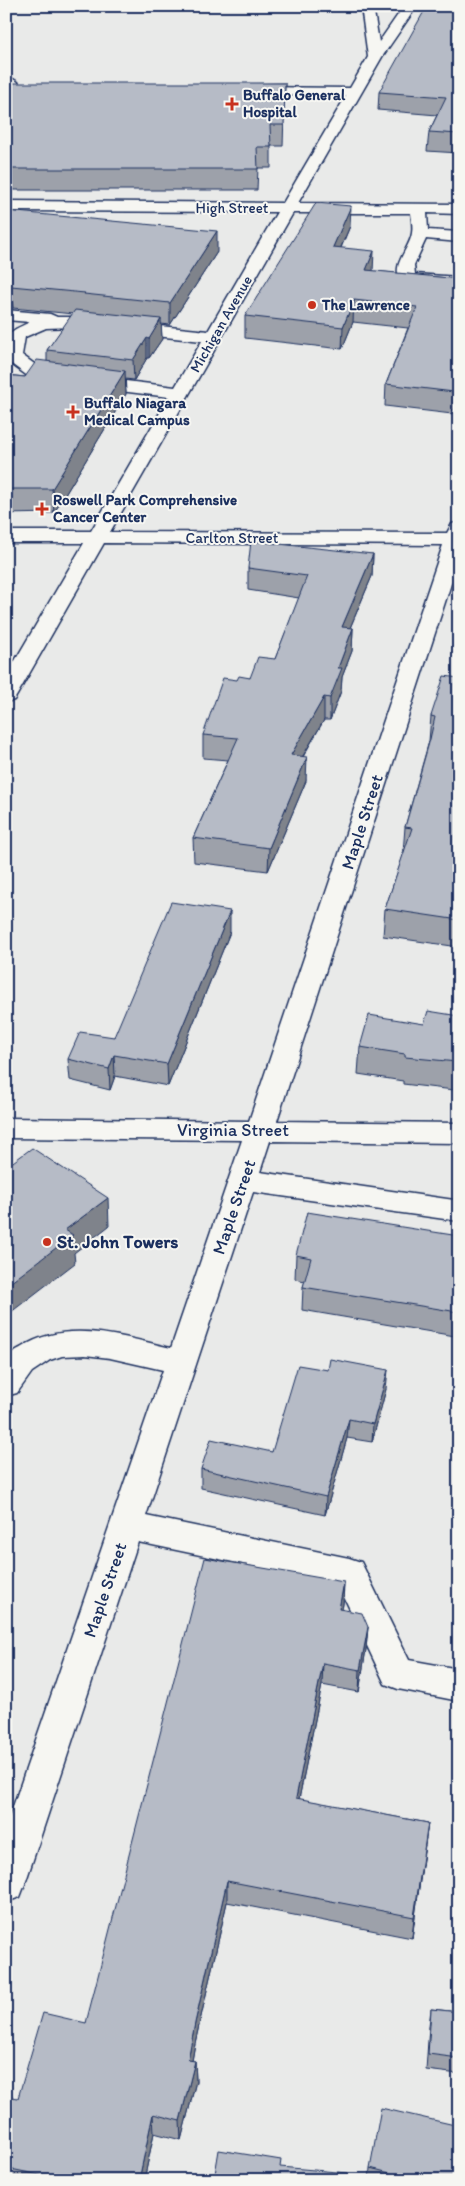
<svg xmlns="http://www.w3.org/2000/svg" width="465" height="2186" viewBox="0 0 465 2186" font-family="Itim,sans-serif">
	<rect width="100%" height="100%" fill="#e9eae9"/>
	<filter id="ink" filterUnits="userSpaceOnUse"><feTurbulence type="fractalNoise" baseFrequency=".02" numOctaves="2"/><feDisplacementMap in="SourceGraphic" scale="10" xChannelSelector="R" yChannelSelector="G"/><feConvolveMatrix kernelMatrix="1 2 1 2 8 2 1 2 1" color-interpolation-filters="sRGB"/></filter>
	<g filter="url(#ink)">
		<g fill="none" stroke-linecap="round" stroke-linejoin="round">
			<g stroke="#1b2f5e" stroke-width="3">
				<path id="minor" d="M361,6H373L379,42L404,6H417L382,57L298,203L459,204V214L427,213L428,230L459,232V242L426,239L414,265L415,274L459,277V287L407,283L401,281C390,265 410,249 412,233C413,227 412,220 411,213H293L110,532L447,533L452,524L459,522V559L277,1121L459,1123V1143L270,1141L260,1172L454,1200L459,1199V1221L253,1192L146,1516L349,1558L361,1562L409,1660L459,1669V1701L398,1689L385,1684L338,1584L138,1542L25,1884L20,1897L6,1902V1827L163,1370L110,1358L85,1355L62,1356L50,1360L32,1372L17,1393L6,1396C6,1386 3,1367 7,1358C10,1353 17,1350 22,1347C66,1318 125,1337 171,1348L242,1140L6,1138V1118L249,1121L443,545L104,543L17,695L14,700L6,702V676L84,543H6V531H91L169,397L39,381L33,380L6,360C6,333 6,333 30,322L6,320V310L50,314L57,317H73L208,331L277,212L6,211V201L283,203L346,96L248,95L241,91L248,87L350,88L368,57ZM73,327L202,341L175,387L44,371L22,355L25,337L46,328Z
					M6,75L18,82L19,90L17,93L12,94L6,92Z"/>
			</g>
			<use href="#minor" fill="#f6f6f2" fill-rule="evenodd"/>
		</g>
		<path fill="#9da1aa" stroke="#1b2f5e" d="M459,6V153L427,151L429,132L437,115L378,110L379,92Z
			M285,83L283,146H271V168H258L257,190H6V88Z
			M6,211L217,252L170,325L161,324L162,339L149,358H147L134,380L125,379L126,394L54,513L6,514V375L25,377L47,361V350L73,314L13,308H6Z
			M350,226L341,248L373,271L459,279V395L452,414L385,406L386,384L408,328L353,322L342,349L245,338V316Z
			M373,554L372,576L350,628H353L352,651L342,677L341,691L330,720H324L303,757L306,781L268,871L194,862L193,838L228,760L203,758V735L237,680L250,678L275,659L299,598L248,590V568Z
			M459,678V947L383,936L385,909L404,853H403L405,827L429,741L431,716Z
			M230,932L168,1086L115,1076L110,1090L70,1080L68,1059L114,1037Z
			M459,1016V1073L454,1090L403,1084V1081L358,1074L360,1047L424,1024Z
			M459,1236V1318L455,1336L302,1310L303,1287L305,1281L295,1279L296,1255Z
			M386,1389L372,1442L347,1438L325,1515L201,1488V1469L272,1452Z
			M344,1582L343,1604L342,1610L368,1627L366,1649L359,1692L322,1685L299,1799L428,1823L412,1938L227,1902L195,2043L192,2061H195L196,2081L181,2140L154,2133L144,2180H6V2120L18,2098L86,2023Z
			M431,2009L459,2012V2074L426,2070L429,2026Z
			M370,2168L459,2180H369Z"/>
		<path fill="#7f838b" stroke="#1b2f5e" d="M351,206L350,226L332,268L333,247Z
			M217,231V252L170,325V303Z
			M374,251L373,272L366,270Z
			M6,286H11L13,308H6Z
			M354,300L353,322L342,349L343,327Z
			M161,319L162,339L149,358V339Z
			M147,338V358L134,380L133,360Z
			M125,371L126,394L54,513L52,489Z
			M459,378V395L452,414L454,392Z
			M373,554L372,576L341,649L342,627Z
			M7,589L8,599L6,601V590Z
			M353,628L352,651L342,677L341,691L330,720V698L338,668Z
			M324,697V720L290,778L291,755Z
			M307,757L306,781L268,871L269,848Z
			M230,911V932L168,1086L167,1064Z
			M114,1055L115,1076L110,1090L109,1069Z
			M459,1056V1073L454,1090L457,1062Z
			M108,1198L109,1226L74,1253L75,1263L6,1316V1286L65,1230Z
			M459,1308V1318L455,1336L458,1312Z
			M388,1370L386,1389L372,1442L373,1424Z
			M349,1419L347,1438L325,1515L326,1497Z
			M344,1582L343,1604L337,1631L339,1609Z
			M368,1627L366,1649L359,1692L360,1670Z
			M323,1663L322,1685L295,1819L296,1798Z
			M428,1823L425,1844L412,1938L414,1917Z
			M227,1881V1902L195,2043L189,2079L188,2060L195,2023Z
			M195,2061L196,2081L181,2140L180,2121Z
			M153,2114L154,2133L144,2180H139Z"/>
		<path fill="#b6bbc6" stroke="#1b2f5e" d="M427,6H459V134L429,132L446,97L379,92Z
			M8,83H285L284,125H270L271,147H257L258,169H6V88H7Z
			M316,203L351,206L333,247L374,251L366,270L459,279V378L454,392L386,384L417,307L354,300L343,327L245,316Z
			M6,211L217,231L170,303L84,294L85,293L11,286H6Z
			M75,310L161,319L149,339L147,338L133,360L47,350Z
			M37,360L125,371L52,489H6V375L25,377Z
			M251,541L373,554L342,627L353,628L338,668H342L330,698L324,697L291,755L307,757L269,848L193,838L238,738L203,735L223,678L237,680L239,676L250,678L258,657L275,659L307,576L248,568Z
			M444,676L459,678V920L385,909L412,828L405,827L430,739L435,717L431,716Z
			M171,902L230,911L167,1064L114,1055L109,1069L68,1059L80,1032L114,1037Z
			M428,1011L459,1016V1056L457,1062L405,1057V1054L360,1047L369,1015L424,1024Z
			M32,1148L108,1198L65,1230L73,1235L6,1286V1167Z
			M307,1212L459,1236V1308L458,1312L303,1287L311,1258L296,1255Z
			M330,1359L388,1370L373,1424L349,1419L326,1497L201,1469L211,1439L272,1452L298,1365L328,1370Z
			M205,1558L344,1582L339,1609L362,1613L368,1627L360,1670L323,1663L296,1798L428,1823L414,1917L227,1881L195,2023L188,2060L195,2061L180,2121L153,2114L139,2180H64L6,2168V2120L12,2097L18,2098L43,2013L86,2023Z
			M431,2009L459,2012V2058L428,2054Z
			M381,2108L459,2126V2180H418L370,2168Z
			M219,2150L281,2160L280,2167L348,2173V2180H214Z"/>
	</g>
	<g fill="#c8321e" stroke="#f6f6f2" stroke-width="2">
		<path d="M229.5 96.5h5v5h5v5h-5v5h-5v-5h-5v-5h5z"/>
		<circle cx="312" cy="305" r="5"/>
		<path d="M70.5 404.5h5v5h5v5h-5v5h-5v-5h-5v-5h5z"/>
		<path d="M39.5 501.5h5v5h5v5h-5v5h-5v-5h-5v-5h5z"/>
		<circle cx="47" cy="1242" r="5"/>
	</g>
	<g text-anchor="middle" stroke-width="4" stroke-linejoin="round" paint-order="stroke">
		<g font-size="15" font-weight="bold" fill="#1b2f5e" stroke="#f6f6f2" text-anchor="start">
			<text x="243" y="100">Buffalo General<tspan x="243" dy="17">Hospital</tspan></text>
			<text x="322" y="310">The Lawrence</text>
			<text x="84" y="408">Buffalo Niagara<tspan x="84" dy="17">Medical Campus</tspan></text>
			<text x="53" y="505">Roswell Park Comprehensive<tspan x="53" dy="17">Cancer Center</tspan></text>
		</g>
		<g font-size="15" fill="#1b2f5e" stroke="#f6f6f2">
			<text x="232" y="213">High Street</text>
			<text transform="translate(221 324) rotate(-60)" y="5">Michigan Avenue</text>
			<text x="232" y="543">Carlton Street</text>
		</g>
		<g font-size="18" fill="#1b2f5e" stroke="#f6f6f2">
			<text transform="translate(362 822) rotate(-72)" y="6">Maple Street</text>
			<text x="233" y="1136">Virginia Street</text>
			<text transform="translate(234 1207) rotate(-71)" y="6">Maple Street</text>
			<text transform="translate(105 1590) rotate(-71)" y="6">Maple Street</text>
		</g>
		<g font-size="18" font-weight="bold" fill="#1b2f5e" stroke="#f6f6f2" text-anchor="start">
			<text x="57" y="1248">St. John Towers</text>
		</g>
	</g>
	<rect width="465" height="2186" fill="none" stroke="#f6f6f2" stroke-width="25"/>
	<rect x="12" y="12" width="440" height="2161" fill="none" stroke="#1b2f5e" stroke-width="2" filter="url(#ink)"/>
</svg>
